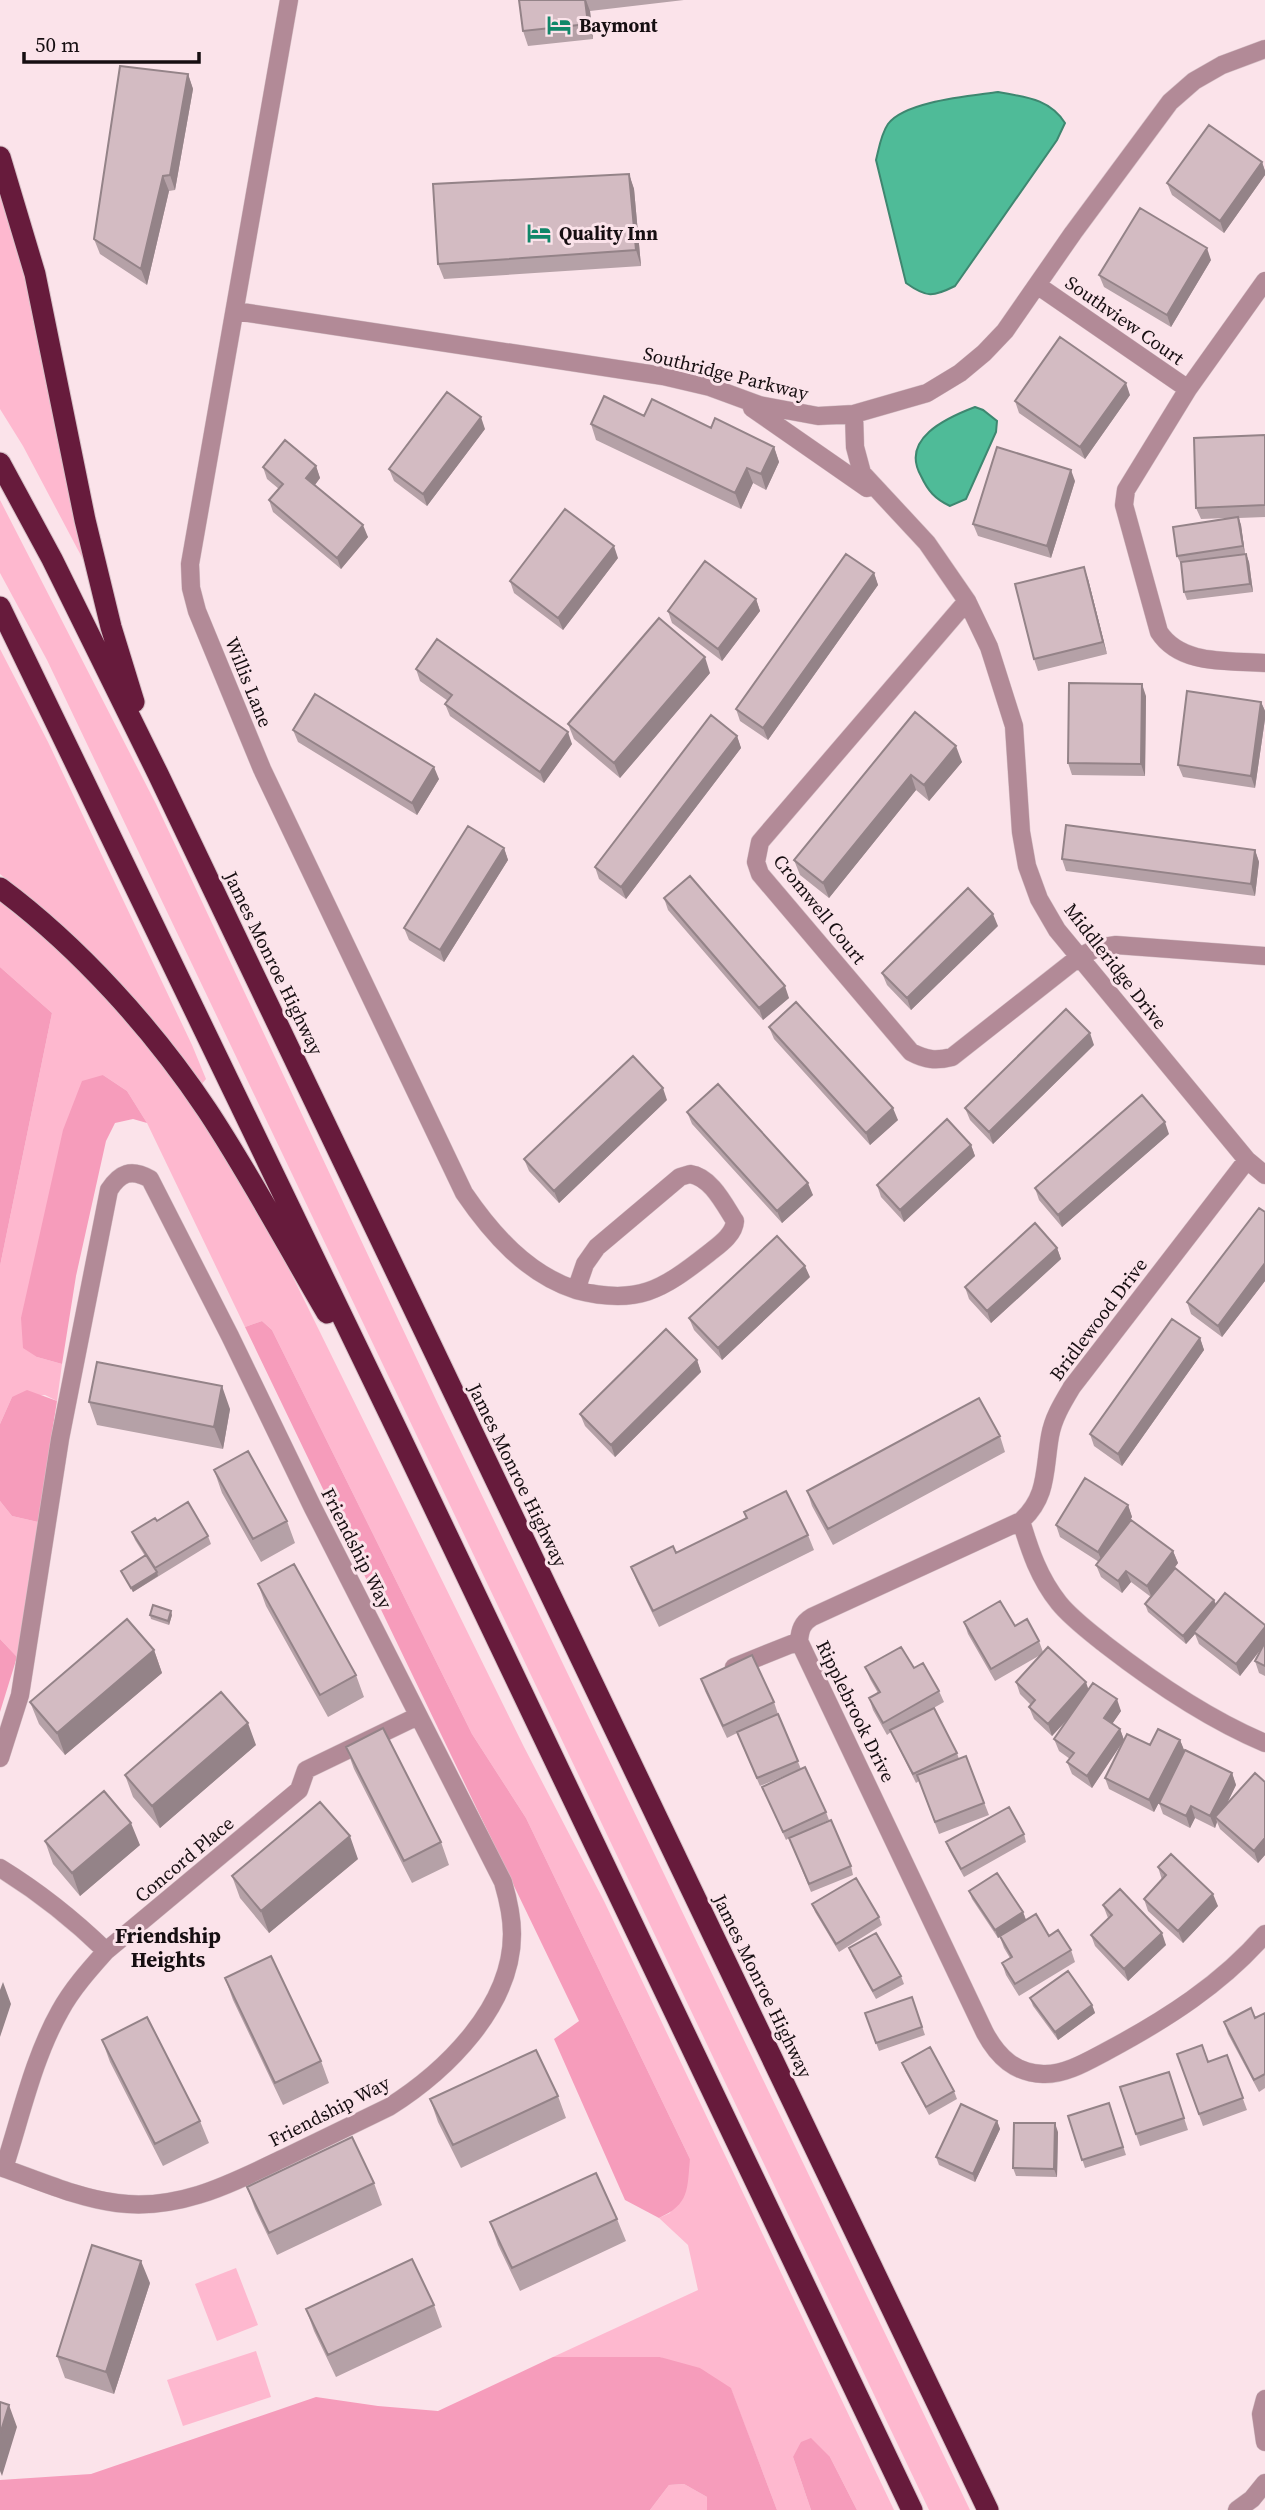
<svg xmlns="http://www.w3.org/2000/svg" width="1265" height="2510" viewBox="0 0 1265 2510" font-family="'Source Serif 4',serif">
	<rect width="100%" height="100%" fill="#fbe3ea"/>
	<path fill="#feb8cf" d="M0,182L22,263L86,565L23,446L0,409Z
		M0,500L156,804L438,1404L970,2510H929L47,660L0,573Z
		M0,649L48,742L192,1045L206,1079L201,1085C142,1002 79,938 0,874Z
		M0,902L47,940L98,989L168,1068L229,1153L285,1261L524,1747L604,1901L894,2510H857L830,2457H793L811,2510H777L731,2389L660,2357H553L698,2290L688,2245L659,2218L670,2213L690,2159L526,1818L472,1734L272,1330L262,1321L245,1327L147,1123L127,1091L103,1075L37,1357L62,1364L57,1401L45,1395L12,1397L0,1424V1266L52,1013L0,967Z
		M0,1501L12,1516L38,1522L17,1657L0,1639Z
		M236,2268L258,2325L217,2341L195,2284Z
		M256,2351L271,2397L183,2426L167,2380Z
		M684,2484L707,2497V2510H650L669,2485Z"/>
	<path fill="#f69cbb" d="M0,967L52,1013L0,1266Z
		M103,1075L127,1091L147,1123L133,1119L115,1123L106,1141L76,1276L62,1364L37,1357L23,1348L21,1318L63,1130L82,1081Z
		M262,1321L272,1330L472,1734L526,1818L690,2159C687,2189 690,2204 659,2218L625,2200L554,2039L579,2021L245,1327Z
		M27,1390L57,1401L38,1522L12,1516L0,1501V1424L12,1397Z
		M0,1639L17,1657L0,1712Z
		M553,2357H660L700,2368L731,2388L777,2510H707V2497L684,2484L669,2485L650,2510H0V2480L91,2474L316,2397L378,2406L438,2411Z
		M811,2438L830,2457L857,2510H811L793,2457L801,2442Z"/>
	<path fill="#4fbb98" stroke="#3e8770" stroke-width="2" d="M998,92C1024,97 1049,98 1065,123L1057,140L955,286C933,297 927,298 906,283L876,160C879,148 881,134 888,124C905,101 971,96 998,92Z
		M975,407L983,410L997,421L996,432L966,499L950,506C935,499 928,491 921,476C900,439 946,418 975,407Z"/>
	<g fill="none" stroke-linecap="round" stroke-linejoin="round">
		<g stroke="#d6c1c7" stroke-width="19">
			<path id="minor" d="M289,0L190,564L191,588L197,611L262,769L464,1193C492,1234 527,1274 576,1290
				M1265,281L1188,389L1126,490L1124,505L1159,632C1181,666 1229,660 1265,663
				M1037,285L1188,389
				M235,311L663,376L710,387L759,405L818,416L854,414L927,393L960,373L984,353L1005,331L1073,233L1170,102L1194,81L1222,65L1265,49
				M752,408L867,488
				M854,414L855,447L862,473L927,543L967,601L989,647L1014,726L1021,832L1027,866L1039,899L1057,930L1247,1160L1265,1175
				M967,601L760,842L756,862L760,874L911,1052C926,1060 936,1061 952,1057L1079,957L1097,948L1116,945L1265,956
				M1247,1160L1072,1387C1063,1402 1053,1418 1050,1436C1044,1470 1048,1497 1021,1521L812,1617C802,1623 800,1630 799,1641L985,2033C998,2057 1015,2073 1043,2074C1065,2075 1088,2061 1107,2051C1165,2020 1222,1984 1265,1934
				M690,1174C711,1177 724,1204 735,1221C734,1235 719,1245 709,1253C662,1290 637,1306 576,1290L585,1264L597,1247L680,1177Z
				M1021,1521C1030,1551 1039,1578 1059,1603C1072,1619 1090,1632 1106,1645C1155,1683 1208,1719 1265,1743
				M734,1667L799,1641
				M0,1758L20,1695L60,1439L109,1190C120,1173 131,1168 150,1179L230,1336L313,1508L503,1882C508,1899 512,1916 512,1934C512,2007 446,2071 389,2107C354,2124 319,2141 284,2158C230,2184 179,2211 117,2203C77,2198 38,2180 0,2167
				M0,1868C39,1892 73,1919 106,1951
				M4,2168C21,2116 33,2059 60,2011C72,1989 89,1970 106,1951L299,1790L306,1770L418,1716
				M1265,2399L1261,2414L1265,2442
				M1237,2510L1252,2499L1265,2483"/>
		</g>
		<g stroke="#d6c1c7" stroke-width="23">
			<path id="motorway" d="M0,157L35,274L85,520L111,627L134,702
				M0,463L52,559L158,774L988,2510
				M0,607L398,1432L912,2510
				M0,888C78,946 153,1029 207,1110C250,1175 287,1245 327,1313"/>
		</g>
		<use href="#minor" stroke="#b28a97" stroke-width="18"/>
		<use href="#motorway" stroke="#671b3c" stroke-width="21"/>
	</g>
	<path fill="#b5a1a7" d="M519,0H684L590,11L593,39L528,46L523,31Z
		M188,74L193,89L175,190L169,191L147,285L100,254L94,239Z
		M1262,162L1265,171V175L1224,233L1172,195L1167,183Z
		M629,174L634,189L641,266L444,279L438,264Z
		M1211,260L1171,327L1104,287L1099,275Z
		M1130,395L1085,459L1019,413L1015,401Z
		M644,416L774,447L779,462L766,490L753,483L741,509L596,440L591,424Z
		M485,429L427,506L394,481L389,469Z
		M1265,435V517L1239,518L1241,525L1245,554H1246L1249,562L1253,592L1187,600L1184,592L1181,564L1177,556L1227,518L1201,519L1196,508Z
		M316,466L320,478L315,485L368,537L341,569L273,512L269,500L279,489L267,479L263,467Z
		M1075,481L1051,558L978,536L973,524Z
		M618,558L563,630L514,593L510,581Z
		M874,573L878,585L768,740L740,721L736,709Z
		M1088,579L1107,654L1038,671L1034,659Z
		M756,599L760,611L722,661L672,623L668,611Z
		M416,669L572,744L544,783L450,716L445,704L448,701L420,681Z
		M710,673L620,778L574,739L568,724Z
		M1146,696L1145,776L1072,775L1068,763Z
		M1261,702L1265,711V719L1255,788L1183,777L1178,765Z
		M915,712L962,762L929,801L916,790L829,898L800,875L794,860Z
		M293,730L439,779L417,815L298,742Z
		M737,736L741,748L626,899L599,879L595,867Z
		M504,848L508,860L444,962L409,940L404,928Z
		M1255,850L1259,862L1255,896L1066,871L1062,859Z
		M664,898L789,998L763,1020L668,910Z
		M998,926L911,1010L887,985L882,973Z
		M769,1027L898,1120L870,1145L774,1039Z
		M1094,1045L993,1144L970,1120L965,1108Z
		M667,1100L559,1203L529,1171L524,1159Z
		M687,1112L813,1195L782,1223L692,1124Z
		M1169,1134L1062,1227L1039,1200L1035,1188Z
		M971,1145L975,1156L904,1222L881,1197L877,1185Z
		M1265,1212V1281L1222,1337L1191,1314L1187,1302Z
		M1057,1248L1061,1259L991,1323L969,1299L965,1287Z
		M810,1277L722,1360L694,1330L689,1318Z
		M1200,1338L1204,1350L1122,1466L1094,1446L1090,1434Z
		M697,1360L701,1372L615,1457L585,1426L580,1414Z
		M89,1402L230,1409L223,1449L97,1425Z
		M1000,1436L1005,1452L833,1545L812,1506L807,1491Z
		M214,1470L287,1521L295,1543L261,1562L222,1493Z
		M1128,1505L1132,1517L1128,1523L1173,1551L1178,1563L1165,1580L1214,1600L1216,1604L1265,1625V1676L1259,1673L1255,1661L1261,1649L1240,1676L1199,1644L1195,1634L1186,1644L1148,1612L1145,1604L1151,1597L1131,1582L1122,1593L1101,1577L1096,1565L1099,1562L1060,1537L1056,1525Z
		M744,1512L808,1535L814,1550L659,1627L637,1582L631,1567L676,1553L747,1518Z
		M157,1521L208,1536L211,1544L133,1592L121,1571L145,1556L135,1540L132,1532Z
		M258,1584L356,1675L364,1697L328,1717L266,1606Z
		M150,1615H172L169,1625L151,1619Z
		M964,1622L1015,1626L1039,1641L1043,1652L1089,1689L1121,1711L1112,1724L1120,1729L1124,1740L1150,1745L1180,1740L1184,1751L1232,1773L1236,1785L1226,1805L1265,1782V1855L1258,1863L1220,1829L1217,1822L1215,1828L1195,1818L1190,1828L1163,1814L1159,1803L1180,1761L1154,1812L1109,1789L1105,1778L1122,1743L1092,1788L1072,1774L1067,1762L1070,1759L1059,1751L1054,1739L1070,1717L1052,1736L1034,1719L1029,1707L1031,1705L1020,1694L1016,1682L1042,1654L995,1681L968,1634Z
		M154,1650L162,1673L65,1755L39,1724L30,1702Z
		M865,1667L914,1668L939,1691L944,1702L925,1713L957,1753L959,1759L966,1756L989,1815L939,1834L919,1781L916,1783L891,1732L887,1735L873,1710L869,1698L878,1693L870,1679Z
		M701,1679L774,1702L778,1714L801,1769L760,1786L737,1733L727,1738L705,1691Z
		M256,1745L160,1828L133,1797L125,1775Z
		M346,1747L441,1842L449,1865L412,1883L354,1769Z
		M762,1787L826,1812L829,1820L805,1831L851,1866L853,1875L811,1892L789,1838L786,1840Z
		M1024,1834L1026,1842L964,1877L949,1850L946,1842Z
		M45,1841L140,1845L80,1896L53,1864Z
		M358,1859L269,1933L240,1898L232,1876Z
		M1158,1867L1218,1906L1183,1943L1148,1911L1144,1899L1162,1880Z
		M969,1891L1023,1912L1026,1920L1071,1950L1075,1962L1019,1996L1006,1975L1002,1963L1010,1958L1004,1948L1000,1937L998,1938L972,1899Z
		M812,1904L879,1917L882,1925L839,1952L815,1912Z
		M1103,1905L1166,1945L1128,1981L1095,1946L1091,1935L1108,1918Z
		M849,1948L901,1976L904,1984L876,1999L852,1956Z
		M225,1978L321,2061L329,2083L283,2105L233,2000Z
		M912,1997L925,2035L879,2051L865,2013Z
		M1030,1998L1092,2005L1095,2013L1058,2040L1033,2006Z
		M1265,2013V2088L1259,2092L1228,2034L1224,2022L1255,2018Z
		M102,2040L200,2121L209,2143L163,2166L110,2062Z
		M1177,2054L1208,2062L1227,2055L1247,2110L1203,2126Z
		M902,2063L954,2091L957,2099L929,2115L905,2071Z
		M1169,2072L1188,2130L1140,2146L1120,2087Z
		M558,2096L566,2118L461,2168L438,2122L430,2099Z
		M1109,2103L1126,2155L1085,2168L1068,2116Z
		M997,2121L1000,2129L975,2182L939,2165L936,2157Z
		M1058,2132L1057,2177L1016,2176L1013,2168Z
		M374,2183L382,2205L277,2255L255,2209L247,2187Z
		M617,2219L626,2241L520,2291L498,2245L490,2222Z
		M150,2283L114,2394L65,2378L57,2356Z
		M434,2305L442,2327L336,2377L314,2331L306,2309Z"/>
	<path fill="#948388" d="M585,0H586L590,11L593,39L588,24Z
		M188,74L193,89L175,190L170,175Z
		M1262,162L1265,171V175L1224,233L1220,221Z
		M629,174L634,189L641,266L636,250Z
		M163,176L169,191L147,285L141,269Z
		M1207,248L1211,260L1171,327L1167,315Z
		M1126,383L1130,395L1085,459L1080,447Z
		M481,417L485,429L427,506L423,494Z
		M774,447L779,462L766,490L761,474Z
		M316,466L320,478L311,490L306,478Z
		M747,468L753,483L741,509L735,493Z
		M1071,470L1075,481L1051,558L1047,546Z
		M1238,517L1241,525L1245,554L1243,546Z
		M363,525L368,537L341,569L337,558Z
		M614,546L618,558L563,630L558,618Z
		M1246,554L1249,562L1253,592L1250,584Z
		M1084,567L1088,579L1107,654L1103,642Z
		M874,573L878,585L768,740L763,728Z
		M756,599L760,611L722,661L718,649Z
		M705,657L710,673L620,778L614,763Z
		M1142,684L1146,696L1145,776L1141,764Z
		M1261,702L1265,711V719L1255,788L1251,776Z
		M568,732L572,744L544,783L540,772Z
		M737,736L741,748L626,899L621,887Z
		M956,746L962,762L929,801L924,785Z
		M434,767L439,779L417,815L412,803Z
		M911,775L916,790L829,898L823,883Z
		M504,848L508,860L444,962L440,950Z
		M1255,850L1259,862L1255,896L1251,884Z
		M993,914L998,926L911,1010L907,998Z
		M785,986L789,998L763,1020L759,1008Z
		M1090,1033L1094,1045L993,1144L989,1132Z
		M663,1088L667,1100L559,1203L554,1191Z
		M893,1108L898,1120L870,1145L866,1133Z
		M1165,1122L1169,1134L1062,1227L1058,1215Z
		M971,1145L975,1156L904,1222L900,1210Z
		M808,1183L813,1195L782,1223L777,1211Z
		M1057,1248L1061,1259L991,1323L987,1311Z
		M1265,1263V1281L1222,1337L1218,1326Z
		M805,1266L810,1277L722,1360L718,1348Z
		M1200,1338L1204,1350L1122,1466L1118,1454Z
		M697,1360L701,1372L615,1457L611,1445Z
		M222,1386L230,1409L223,1449L214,1427Z
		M1128,1505L1132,1517L1103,1564L1098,1552Z
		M1173,1551L1178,1563L1152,1598L1147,1586Z
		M1126,1571L1131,1582L1122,1593L1118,1581Z
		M157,1572L158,1576L133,1592L131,1588Z
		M1214,1600L1217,1608L1194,1632L1195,1634L1186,1644L1183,1636Z
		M171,1611L172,1615L169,1625L168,1621Z
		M1265,1627V1644L1240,1676L1236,1664Z
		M154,1650L162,1673L65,1755L57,1733Z
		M1086,1682L1090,1694L1052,1736L1048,1724Z
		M1117,1699L1121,1711L1108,1730L1104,1718Z
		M248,1723L256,1745L160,1828L152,1806Z
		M1120,1729L1124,1740L1092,1788L1087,1776Z
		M1180,1740L1185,1752L1154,1812L1149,1800Z
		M1232,1773L1236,1785L1219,1820L1215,1817L1217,1822L1215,1828L1210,1816Z
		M1191,1806L1195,1818L1190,1828L1186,1816Z
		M131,1823L140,1845L80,1896L72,1873Z
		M350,1836L358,1859L269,1933L261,1911Z
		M1265,1838V1855L1258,1863L1254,1851Z
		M1213,1894L1218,1906L1183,1943L1178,1931Z
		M1023,1912L1026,1920L998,1938L995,1930Z
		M1162,1933L1166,1945L1128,1981L1124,1969Z
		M3,1982L11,2004L0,2037V1990Z
		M1092,2005L1095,2013L1058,2040L1055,2032Z
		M997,2121L1000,2129L975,2182L973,2174Z
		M1055,2123L1058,2132L1057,2177L1054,2169Z
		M141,2261L150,2283L114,2394L106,2372Z
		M9,2405L17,2427L2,2476L0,2471V2434Z"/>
	<path fill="#d3bbc2" stroke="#948388" stroke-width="2" d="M519,0H585L588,24L523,31Z
		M120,66L188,74L170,175L163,176L141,269L94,239Z
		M1209,125L1262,162L1220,221L1167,183Z
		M629,174L636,250L438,264L433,184Z
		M1140,208L1207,248L1167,315L1099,275Z
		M1060,337L1126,383L1080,447L1015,401Z
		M447,392L481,417L423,494L389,469Z
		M604,396L644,416L652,399L711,428L715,418L774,447L761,474L747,468L735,493L591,424Z
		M1265,435V505L1196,508L1194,438Z
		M285,440L316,466L306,478L363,525L337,558L269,500L283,484L263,467Z
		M997,447L1071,470L1047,546L973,524Z
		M565,509L614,546L558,618L510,581Z
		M1238,517L1243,546L1177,556L1173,527Z
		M846,554L874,573L763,728L736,709Z
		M1246,554L1250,584L1184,592L1181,562Z
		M705,561L756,599L718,649L668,611Z
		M1084,567L1103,642L1034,659L1015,584Z
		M659,618L705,657L614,763L568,724Z
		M437,639L568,732L540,772L445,704L452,695L416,669Z
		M1069,683L1142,684L1141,764L1068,763Z
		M1187,691L1261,702L1251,776L1178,765Z
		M315,694L434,767L412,803L293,730Z
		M915,712L956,746L924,785L911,775L823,883L794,860Z
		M711,715L737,736L621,887L595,867Z
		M1066,825L1255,850L1251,884L1062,859Z
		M468,826L504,848L440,950L404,928Z
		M690,876L785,986L759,1008L664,898Z
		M968,888L993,914L907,998L882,973Z
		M796,1002L893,1108L866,1133L769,1027Z
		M1066,1009L1090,1033L989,1132L965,1108Z
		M633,1056L663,1088L554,1191L524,1159Z
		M718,1084L808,1183L777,1211L687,1112Z
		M1142,1095L1165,1122L1058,1215L1035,1188Z
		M947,1119L971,1145L900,1210L877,1185Z
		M1259,1208L1265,1212V1263L1218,1326L1187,1302Z
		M1035,1223L1057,1248L987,1311L965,1287Z
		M777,1236L805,1266L718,1348L689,1318Z
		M1172,1319L1200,1338L1118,1454L1090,1434Z
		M666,1329L697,1360L611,1445L580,1414Z
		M97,1362L222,1386L214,1427L89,1402Z
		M979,1398L1000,1436L828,1529L807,1491Z
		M248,1451L287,1521L253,1539L214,1470Z
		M1085,1478L1128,1505L1098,1552L1056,1525Z
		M786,1491L808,1535L653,1611L631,1567L673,1546L676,1553L747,1518L744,1512Z
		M188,1502L208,1536L155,1568L132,1532L155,1518L157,1521Z
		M1131,1520L1173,1551L1147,1586L1126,1571L1118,1581L1096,1565Z
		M146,1555L157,1572L131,1588L121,1571Z
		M294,1564L356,1675L320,1695L258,1584Z
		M1175,1568L1214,1600L1183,1636L1145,1604Z
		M1225,1593L1265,1625V1627L1236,1664L1194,1632Z
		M1000,1601L1015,1626L1027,1619L1039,1641L991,1669L964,1622Z
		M153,1605L171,1611L168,1621L150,1615Z
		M127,1619L154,1650L57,1733L30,1702Z
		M1265,1642V1666L1255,1661Z
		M901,1647L914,1668L923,1663L939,1691L883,1723L869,1698L880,1692L865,1667Z
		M1048,1647L1086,1682L1048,1724L1029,1707L1035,1700L1016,1682Z
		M752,1655L774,1702L723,1726L701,1679Z
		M1093,1683L1117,1699L1104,1718L1120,1729L1087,1776L1067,1762L1074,1753L1054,1739Z
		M221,1692L248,1723L152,1806L125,1775Z
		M934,1708L957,1753L913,1774L890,1730Z
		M778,1714L798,1761L757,1778L737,1732Z
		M383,1728L441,1842L404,1861L346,1747Z
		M1158,1729L1180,1740L1149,1800L1105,1778L1127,1734L1150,1745Z
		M1185,1750L1232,1773L1210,1816L1191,1806L1186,1816L1159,1803Z
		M966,1756L984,1803L935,1822L917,1775Z
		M805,1767L826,1812L783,1832L762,1787Z
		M1255,1773L1265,1782V1838L1254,1851L1215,1817Z
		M104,1791L131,1823L72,1873L45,1841Z
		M320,1802L350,1836L261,1911L232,1876Z
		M1009,1807L1024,1834L961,1869L946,1842Z
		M831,1820L851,1866L809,1884L789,1838Z
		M1171,1854L1213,1894L1178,1931L1144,1899L1166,1875L1158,1867Z
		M997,1873L1023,1912L995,1930L969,1891Z
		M856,1878L879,1917L836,1944L812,1904Z
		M1120,1889L1162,1933L1124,1969L1091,1935L1112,1915L1103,1905Z
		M1036,1914L1049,1936L1058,1930L1071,1950L1015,1984L1002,1963L1012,1957L1000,1936Z
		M876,1933L901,1976L873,1991L849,1948Z
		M271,1956L321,2061L275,2083L225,1978Z
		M1068,1971L1092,2005L1055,2032L1030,1998Z
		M912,1997L922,2027L876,2043L865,2013Z
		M1251,2008L1255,2018L1265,2013V2074L1254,2080L1224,2022Z
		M147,2017L200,2121L155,2144L102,2040Z
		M1202,2045L1208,2062L1227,2055L1243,2098L1199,2114L1177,2054Z
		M930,2047L954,2091L926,2107L902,2063Z
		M536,2050L558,2096L453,2145L430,2099Z
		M1169,2072L1184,2118L1136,2134L1120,2087Z
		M1109,2103L1123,2147L1082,2160L1068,2116Z
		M961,2104L997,2121L973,2174L936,2157Z
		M1014,2123H1055L1054,2169L1013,2168Z
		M352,2137L374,2183L269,2233L247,2187Z
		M596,2173L617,2219L512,2268L490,2222Z
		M92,2245L141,2261L106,2372L57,2356Z
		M412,2259L434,2305L328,2355L306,2309Z
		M0,2402L9,2405L0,2434Z"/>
	<defs>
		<g id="hotel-bare" transform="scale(1.89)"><path d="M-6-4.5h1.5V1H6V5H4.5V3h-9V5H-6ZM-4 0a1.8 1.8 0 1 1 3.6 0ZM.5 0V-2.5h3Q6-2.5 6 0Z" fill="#108769" stroke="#fbe3ea" stroke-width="2.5" paint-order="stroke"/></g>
	</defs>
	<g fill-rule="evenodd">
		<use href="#hotel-bare" x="559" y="25"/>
		<use href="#hotel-bare" x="539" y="233"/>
	</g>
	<g text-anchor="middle" stroke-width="6" stroke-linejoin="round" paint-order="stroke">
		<g font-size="19" font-weight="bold" fill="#160e11" stroke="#fbe3ea" text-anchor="start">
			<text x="579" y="32">Baymont</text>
			<text x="559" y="240">Quality Inn</text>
		</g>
		<g font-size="19" fill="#160e11" stroke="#fbe3ea">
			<text transform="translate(1125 320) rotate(35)" y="7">Southview Court</text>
			<text transform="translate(726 373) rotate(14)" y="7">Southridge Parkway</text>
			<text transform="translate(249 682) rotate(68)" y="7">Willis Lane</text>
			<text transform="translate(820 909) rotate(51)" y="7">Cromwell Court</text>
			<text transform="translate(274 963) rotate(64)" y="7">James Monroe Highway</text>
			<text transform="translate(1116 966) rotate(52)" y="7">Middleridge Drive</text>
			<text transform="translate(1098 1319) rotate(-53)" y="7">Bridlewood Drive</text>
			<text transform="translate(518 1475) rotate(64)" y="7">James Monroe Highway</text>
			<text transform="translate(357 1548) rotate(63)" y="7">Friendship Way</text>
			<text transform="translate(856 1711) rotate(64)" y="7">Ripplebrook Drive</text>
			<text transform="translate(184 1859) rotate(-40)" y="7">Concord Place</text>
			<text transform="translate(763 1986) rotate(64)" y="7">James Monroe Highway</text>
			<text transform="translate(329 2111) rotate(-27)" y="7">Friendship Way</text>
		</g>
		<g font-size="21" font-weight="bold" fill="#160e11" stroke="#fbe3ea">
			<text x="168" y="1943">Friendship<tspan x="168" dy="24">Heights</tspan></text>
		</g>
	</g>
	<path d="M24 52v10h175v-10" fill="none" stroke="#160e11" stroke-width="3.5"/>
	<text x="35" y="52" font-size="21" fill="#160e11" stroke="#fbe3ea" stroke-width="5" paint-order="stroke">50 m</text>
</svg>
